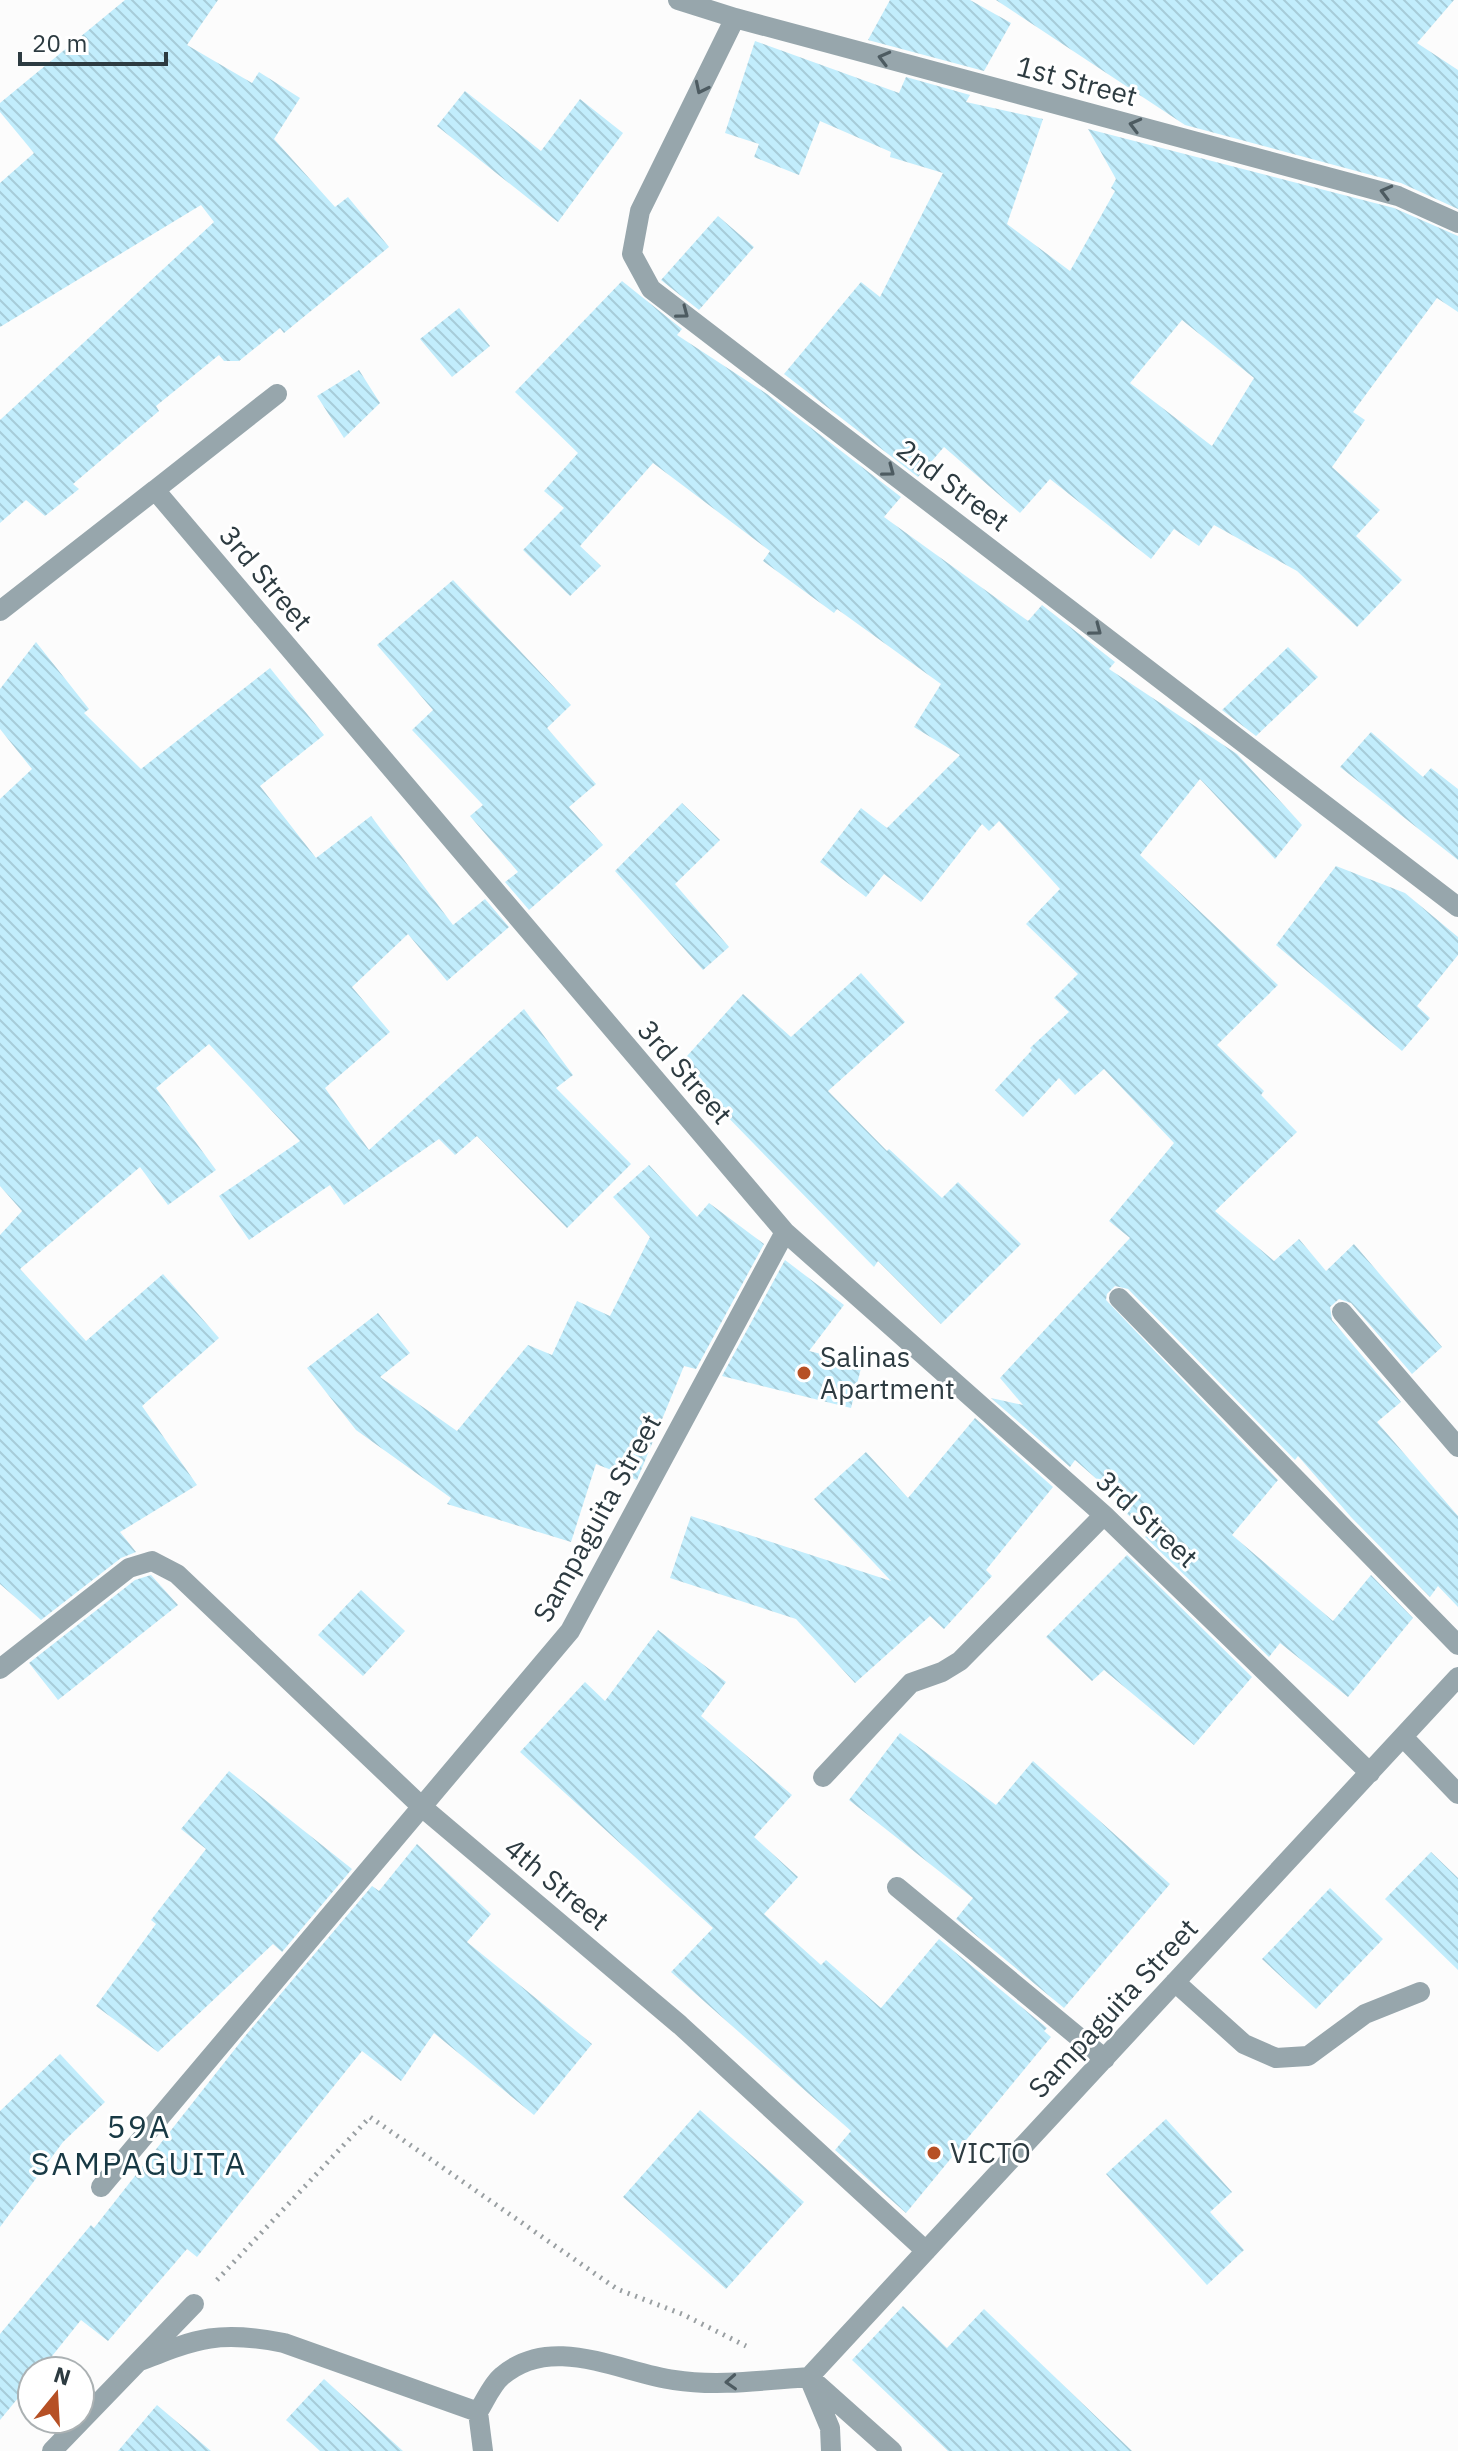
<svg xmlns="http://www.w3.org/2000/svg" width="1458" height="2451" viewBox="0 0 1458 2451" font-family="'IBM Plex Sans',sans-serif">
	<defs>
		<pattern id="building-back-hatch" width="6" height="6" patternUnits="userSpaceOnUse" patternTransform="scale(2)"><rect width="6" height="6" fill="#c2edfc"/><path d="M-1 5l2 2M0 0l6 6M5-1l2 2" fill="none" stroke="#a7ccd9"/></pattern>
	</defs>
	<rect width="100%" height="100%" fill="#fcfcfc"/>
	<path fill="url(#building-back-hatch)" fill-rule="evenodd" d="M125,0H218L187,45L252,83L259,72L300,98L274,139L335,207L348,197L389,247L284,333L280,328L239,361H224L219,355L156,406L159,411L73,484L79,489L45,516L26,500L0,523V420L214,222L201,205L0,327V183L34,153L0,112V103Z
		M890,0H970L1011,23L984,71L868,40Z
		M996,0H1454L1417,43L1458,70V209L1401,183L1185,125Z
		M755,41L899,93L906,77L970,95L966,102L1043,119L1007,224L1070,271L1115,191L1111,188L1116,179L1088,129L1394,208L1458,236V312L1437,298L1353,412L1365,420L1332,467L1380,510L1356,536L1402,580L1357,627L1297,571L1214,525L1199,546L1174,529L1151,559L1050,479L1020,513L944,447L918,477L784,374L861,282L880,297L943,173L890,157L891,152L820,121L799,175L754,157L759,144L725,133ZM1182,320L1254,378L1212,446L1130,383Z
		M465,91L541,151L580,99L623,133L558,222L437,126Z
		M718,216L754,247L699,310L661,280Z
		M622,281L682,329L677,335L767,394L901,497L884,517L1028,621L1042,605L1115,662L1109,669L1237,754L1302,825L1275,859L1200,779L1140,855L1278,985L1217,1045L1264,1091L1261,1095L1297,1132L1215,1211L1274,1261L1299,1239L1326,1271L1354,1244L1442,1347L1412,1374L1351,1303L1339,1299L1330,1307L1332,1320L1401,1402L1377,1422L1458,1516V1607L1438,1586L1430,1597L1351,1517L1298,1456L1295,1460L1128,1289L1115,1286L1107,1294L1106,1300L1278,1480L1232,1535L1333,1621L1371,1575L1413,1618L1348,1697L1280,1643L1269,1657L1145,1537L1150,1532L1127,1514L1131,1509L1075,1460L1070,1467L991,1398L1023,1405L1000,1378L1130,1238L1109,1221L1174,1143L1104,1069L1075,1095L1059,1078L1023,1117L995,1090L1032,1050L1030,1048L1069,1012L1054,998L1078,974L1026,924L1060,889L999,821L989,831L982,824L921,902L884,874L866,897L820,862L861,808L887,828L960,755L914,727L941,684L837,609L834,613L763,561L770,551L653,463L580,546L601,566L570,596L523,550L564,508L544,491L578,453L515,392Z
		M459,308L490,346L452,377L420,339Z
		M359,370L380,403L344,438L317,396Z
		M453,580L571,705L547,728L596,784L569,807L603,845L529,910L505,882L518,872L470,816L483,805L412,730L433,710L377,645Z
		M36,642L89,709L84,713L141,769L270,668L324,735L260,786L316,858L371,816L453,925L485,899L509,927L447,981L408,934L352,987L390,1032L325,1088L369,1150L524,1009L573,1075L556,1088L631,1164L567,1228L477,1136L455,1155L439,1139L344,1205L330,1185L249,1240L219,1196L300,1141L209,1044L156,1088L216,1170L168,1205L140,1167L20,1269L86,1341L163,1274L219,1338L142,1406L197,1485L120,1532L136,1552L121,1558L41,1620L0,1584V1235L22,1211L0,1186V799L32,769L0,729V689Z
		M1288,647L1318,677L1256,736L1222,710Z
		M1371,732L1423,777L1431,768L1458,789V860L1340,767Z
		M682,803L720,840L675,884L729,947L703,970L615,871Z
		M1336,866L1405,893L1458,937V955L1417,1006L1430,1018L1402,1051L1276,945Z
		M861,973L905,1022L828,1091L887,1151L889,1149L942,1198L958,1182L1021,1244L941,1324L878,1261L874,1267L678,1066L743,994L791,1037Z
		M649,1165L697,1217L709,1203L764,1244L696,1369L684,1366L637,1480L596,1464L571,1542L447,1504L451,1498L356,1430L307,1368L378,1313L410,1353L380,1377L457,1431L528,1345L552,1355L577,1301L610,1316L650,1237L613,1197Z
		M785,1260L844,1305L809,1351L862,1364L851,1408L722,1376Z
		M975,1418L1053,1487L986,1570L992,1576L944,1629L930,1616L855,1683L796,1619L670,1578L691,1516L891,1581L814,1499L866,1452L908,1498Z
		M1127,1555L1252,1677L1194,1745L1104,1670L1092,1681L1046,1637Z
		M151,1575L178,1605L58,1700L29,1663L135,1580Z
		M361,1590L405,1631L363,1676L318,1635Z
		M658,1630L726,1682L701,1716L792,1795L754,1837L798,1877L764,1914L821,1965L826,1960L881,2008L939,1939L1047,2028L1044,2031L1051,2037L906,2213L835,2150L851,2131L671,1972L713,1928L520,1752L585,1682L605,1701Z
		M900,1733L996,1805L1033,1761L1170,1884L1064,2008L956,1919L973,1898L849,1800Z
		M229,1771L352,1869L282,1952L273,1944L158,2052L96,2006L156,1924L151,1920L206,1849L181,1829Z
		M417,1844L491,1914L467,1942L592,2044L534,2115L434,2033L401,2081L362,2051L197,2257L187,2249L108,2341L81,2320L40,2371H32V2381L0,2420V2334L91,2225L94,2228L246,2035L372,1886L379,1891Z
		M1431,1852L1458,1878V1970L1385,1899Z
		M1330,1888L1383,1939L1316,2009L1262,1959Z
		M60,2054L105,2102L63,2142L0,2227V2111Z
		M700,2110L804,2202L726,2289L623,2197Z
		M1166,2119L1232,2192L1210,2212L1244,2250L1207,2285L1106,2174Z
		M903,2306L947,2348L984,2309L1132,2451H948L852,2360Z
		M324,2379L403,2451H320L286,2420Z
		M157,2405L211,2451H118Z"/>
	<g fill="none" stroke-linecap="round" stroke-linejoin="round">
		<path stroke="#999fa2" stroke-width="5" stroke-dasharray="2 6" stroke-linecap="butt" d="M217,2280L370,2117L617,2289L682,2314L746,2346"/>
		<path stroke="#97a6ac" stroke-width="20" d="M678,0L735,18L1398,196L1458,223
			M735,18L640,211L632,254L651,289L1458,907
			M155,490L277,394
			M0,611L155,490L785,1232L1104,1515L1370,1773
			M1119,1298L1458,1645
			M1342,1312L1458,1447
			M0,1669L129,1568L152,1561L177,1574L422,1807L680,2025L926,2251
			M1403,1737L1458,1794
			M823,1777L911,1683L942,1672L960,1661L1104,1515
			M897,1887L1105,2059
			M1175,1982L1244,2044L1276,2058L1308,2056L1365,2014L1420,1992
			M101,2187L570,1631L785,1232
			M140,2361C198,2338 220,2330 284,2343L478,2412
			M809,2377L1458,1677
			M812,2385L830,2428L831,2451
			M52,2451L194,2304
			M483,2451L478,2412C485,2401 492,2384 502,2376C552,2333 619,2372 674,2380C718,2387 765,2380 809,2377L892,2451"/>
	</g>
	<defs><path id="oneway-chevron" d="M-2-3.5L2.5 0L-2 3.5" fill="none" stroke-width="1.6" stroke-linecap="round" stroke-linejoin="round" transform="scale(2)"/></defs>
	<g stroke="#4d5b61">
		<use href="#oneway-chevron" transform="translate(884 58) rotate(-165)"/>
		<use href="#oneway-chevron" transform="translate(701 88) rotate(116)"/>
		<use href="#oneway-chevron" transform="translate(1135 125) rotate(-165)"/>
		<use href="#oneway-chevron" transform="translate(1386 192) rotate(-165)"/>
		<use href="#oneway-chevron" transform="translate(683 313) rotate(37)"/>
		<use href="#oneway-chevron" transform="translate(889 471) rotate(37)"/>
		<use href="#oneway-chevron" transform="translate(1096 630) rotate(37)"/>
		<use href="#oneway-chevron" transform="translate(731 2382) rotate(177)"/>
	</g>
	<g fill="#b65025" stroke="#fff" stroke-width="3">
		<circle cx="804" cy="1373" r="8"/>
		<circle cx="934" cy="2153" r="8"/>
	</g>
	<g text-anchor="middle" stroke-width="6" stroke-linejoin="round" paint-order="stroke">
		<g font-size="28" fill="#2d3b41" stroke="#fff">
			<text transform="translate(1077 81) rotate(15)" y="10">1st Street</text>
			<text transform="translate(953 485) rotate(37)" y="10">2nd Street</text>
			<text transform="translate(266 578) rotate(50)" y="10">3rd Street</text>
			<text transform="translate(685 1072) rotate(49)" y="10">3rd Street</text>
			<text transform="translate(597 1518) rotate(-61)" y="10">Sampaguita Street</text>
			<text transform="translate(1147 1519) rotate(43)" y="10">3rd Street</text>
			<text transform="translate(557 1884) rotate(40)" y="10">4th Street</text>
			<text transform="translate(1113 2008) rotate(-47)" y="10">Sampaguita Street</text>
		</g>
		<g font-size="28" fill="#2d3b41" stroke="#fff" text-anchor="start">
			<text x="820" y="1367">Salinas<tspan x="820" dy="32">Apartment</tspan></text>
			<text x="950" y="2163">VICTO</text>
		</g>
		<g font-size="32" letter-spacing="2" fill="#183944" stroke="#fff">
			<text x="139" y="2138">59A<tspan x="139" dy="37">SAMPAGUITA</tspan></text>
		</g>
	</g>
	<g transform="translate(56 2395) rotate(18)"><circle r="38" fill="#ffffff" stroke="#abb1b3" stroke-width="2"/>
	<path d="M0-6L14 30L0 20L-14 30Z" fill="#b65025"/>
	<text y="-12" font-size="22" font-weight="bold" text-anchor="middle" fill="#2d3b41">N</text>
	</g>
	<path d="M20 52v12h146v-12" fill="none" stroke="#2d3b41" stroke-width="4"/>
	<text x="32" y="52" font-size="24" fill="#2d3b41" stroke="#ffffff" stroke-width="6" paint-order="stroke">20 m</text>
</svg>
